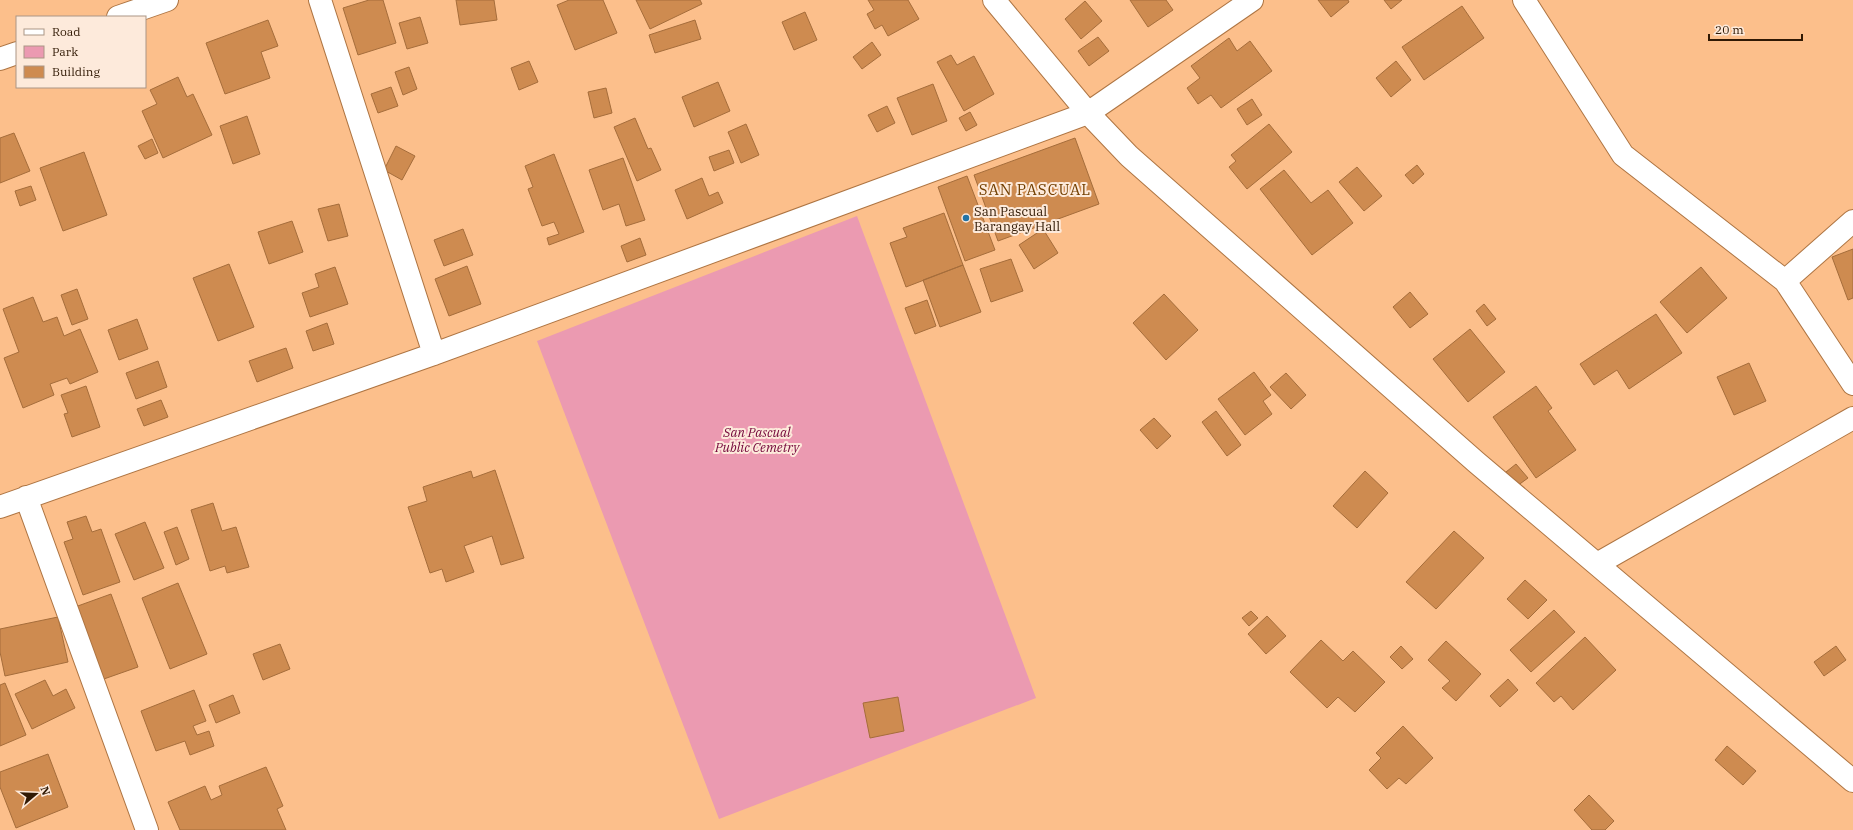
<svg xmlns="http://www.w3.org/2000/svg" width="1853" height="830" viewBox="0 0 1853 830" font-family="'IBM Plex Serif',serif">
	<rect width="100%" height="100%" fill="#fcbf8b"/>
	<path fill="#eb9ab1" d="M857,216L1036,698L719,819L537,341Z"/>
	<path fill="#ce8b50" stroke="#a56d3b" d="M369,0H383L396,43L358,55L343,8Z
		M456,0H494L497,20L460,25Z
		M569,0H603L617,33L575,50L557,5Z
		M636,0H700L702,4L650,29Z
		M868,0H908L919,19L888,36L882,25L875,29L867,14L874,10Z
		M1130,0H1166L1173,10L1148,27Z
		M1318,0H1348L1349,2L1331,17Z
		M1384,0H1402L1391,9Z
		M1085,1L1102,21L1081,39L1065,19Z
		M1462,6L1484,38L1424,80L1402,47Z
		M805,12L817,40L794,50L782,22Z
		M420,17L428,43L407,49L399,23Z
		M268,20L278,46L261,52L270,78L225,94L206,43Z
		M695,20L701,39L655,53L649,35Z
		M1098,37L1109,51L1089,66L1078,51Z
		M1229,38L1237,51L1250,41L1272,71L1221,108L1211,95L1198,104L1187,88L1200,78L1191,66Z
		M872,42L881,55L862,69L853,57Z
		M951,55L957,65L974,56L994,94L964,111L937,62Z
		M529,61L538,82L519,90L511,68Z
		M1396,61L1411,80L1391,97L1376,78Z
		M409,67L417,89L403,95L395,72Z
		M178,77L187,97L193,94L212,135L163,158L142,111L157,104L150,90Z
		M718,82L730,111L694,127L682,97Z
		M933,84L947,121L912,135L897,98Z
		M391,87L398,106L378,113L371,94Z
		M606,88L612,113L594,118L588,92Z
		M1252,99L1262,115L1247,125L1237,109Z
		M887,106L895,123L877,132L868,115Z
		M970,112L977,125L966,131L959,118Z
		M247,116L260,154L233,164L220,126Z
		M635,118L648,149L651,148L661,170L637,181L614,127Z
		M746,124L759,155L741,163L728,132Z
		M1269,124L1292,152L1247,189L1229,167L1236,161L1231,155Z
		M14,133L30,171L0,183V138Z
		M1075,138L1099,204L998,241L974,175Z
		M152,139L158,153L145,159L138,146Z
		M396,146L415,156L402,180L384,170Z
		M729,150L734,163L714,171L709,157Z
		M84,152L107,215L63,231L40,168Z
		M554,154L584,232L549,245L547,238L559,234L554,222L542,226L528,189L533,187L525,166Z
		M623,158L645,220L626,226L619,204L603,210L589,170Z
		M1417,165L1424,174L1413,184L1405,175Z
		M1357,167L1382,196L1364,211L1339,182Z
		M1284,170L1311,203L1328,190L1353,223L1312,255L1260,189Z
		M967,176L995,250L965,261L938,187Z
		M702,178L709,196L718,192L723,203L687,219L675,190Z
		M31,186L36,200L20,206L15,191Z
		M339,204L348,236L328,241L318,209Z
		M944,213L963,265L906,287L890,243L907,237L903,228Z
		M292,221L303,252L269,264L258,232Z
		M463,229L473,255L444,266L434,240Z
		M1043,229L1058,253L1034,269L1019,245Z
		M640,238L646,255L627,262L621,246Z
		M1853,249V298L1848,300L1832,257Z
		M1011,259L1023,291L991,302L980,269Z
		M229,264L254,327L218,341L193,278Z
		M963,265L981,312L940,327L923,280Z
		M467,266L481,304L449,316L435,279Z
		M335,267L348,304L310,317L302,293L319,287L315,274Z
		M1701,267L1727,298L1687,333L1660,302Z
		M77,289L88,319L72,325L61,295Z
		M1410,292L1428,314L1410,328L1393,307Z
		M1164,294L1198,330L1166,360L1133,323Z
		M33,297L43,322L57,317L64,336L80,329L98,372L70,384L67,378L50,384L54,395L23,408L4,358L19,352L3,309Z
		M927,300L936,326L915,334L905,308Z
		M1484,304L1496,319L1487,326L1476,311Z
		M1656,314L1682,353L1629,389L1617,370L1594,385L1580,364Z
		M137,319L148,349L119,360L108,330Z
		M327,323L334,344L313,351L306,331Z
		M1470,329L1505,372L1468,402L1433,359Z
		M286,348L293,368L257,382L249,361Z
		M158,361L167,387L136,399L126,373Z
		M1749,363L1766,401L1734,415L1717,377Z
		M1254,372L1271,395L1263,401L1272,414L1245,435L1218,399Z
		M1286,373L1306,395L1291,409L1270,387Z
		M86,386L100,427L72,437L64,414L68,413L61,395Z
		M1536,386L1552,408L1548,411L1576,450L1536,478L1493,417Z
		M161,400L168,417L144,426L137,409Z
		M1216,411L1241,445L1227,456L1202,422Z
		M1154,418L1171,436L1157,449L1140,430Z
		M1516,464L1528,478L1517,486L1506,472Z
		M495,470L524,558L501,565L492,536L464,546L474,572L446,582L442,569L430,573L408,507L427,501L423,487L471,471L473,478Z
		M1365,471L1388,493L1357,528L1333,506Z
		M213,503L222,531L236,527L249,567L227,573L225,566L210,571L191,510Z
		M86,516L92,532L101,529L120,582L83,595L64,542L73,539L67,522Z
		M145,522L164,568L134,580L115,534Z
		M177,527L189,559L176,565L164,532Z
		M1454,531L1484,558L1436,609L1406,582Z
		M1525,580L1547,600L1528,619L1507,599Z
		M178,583L207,654L170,669L142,598Z
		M111,594L138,667L101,680L75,607Z
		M1554,610L1575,632L1531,672L1510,650Z
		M1251,611L1258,618L1249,626L1242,618Z
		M1267,616L1286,636L1266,654L1248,634Z
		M58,617L68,662L5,676L0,652V629Z
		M1585,637L1616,670L1573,710L1561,696L1554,702L1536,683Z
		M1321,640L1343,661L1353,651L1385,682L1355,712L1338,697L1327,708L1290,672Z
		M1446,641L1481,674L1456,701L1442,688L1450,681L1428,660Z
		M280,644L290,669L263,680L253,654Z
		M1401,646L1413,659L1402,669L1390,657Z
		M1836,646L1846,660L1824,676L1814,662Z
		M1508,679L1518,690L1500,707L1490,696Z
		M45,680L53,696L66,689L75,708L32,729L15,694Z
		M5,683L26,735L0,746V685Z
		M194,690L206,721L193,726L197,735L209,731L214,746L190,755L185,741L156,751L141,711Z
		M233,695L240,713L216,723L209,705Z
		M898,697L904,731L870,738L863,703Z
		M1403,726L1433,758L1406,784L1399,778L1387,789L1369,770L1381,758L1376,753Z
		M1727,746L1756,771L1743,785L1715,760Z
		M48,754L68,807L16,828L0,787V772Z
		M266,767L283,806L277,809L286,830H180L168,802L205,786L211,800L222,795L219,786Z
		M1589,795L1614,821L1605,830H1592L1574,810Z"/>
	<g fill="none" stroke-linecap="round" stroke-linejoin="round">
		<g stroke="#ae7543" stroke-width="24">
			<path id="minor" d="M320,0L434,354
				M994,0L1088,113L1129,156L1476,462L1853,781
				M1524,0L1623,155L1785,281L1853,384
				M118,17L167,0
				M0,59L17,53
				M1785,281L1853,221
				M26,497L147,830
				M0,507L434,354L1088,113L1252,0
				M1597,564L1853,418"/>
		</g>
		<use href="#minor" stroke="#fff" stroke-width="22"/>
	</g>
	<circle fill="#2373a5" stroke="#fdeadb" stroke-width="1.5" cx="966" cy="218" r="4"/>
	<g text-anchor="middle" stroke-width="4" stroke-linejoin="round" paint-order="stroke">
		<g font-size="13" fill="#301904" stroke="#fdeadb" text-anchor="start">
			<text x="974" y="216">San Pascual<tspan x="974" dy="15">Barangay Hall</tspan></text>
		</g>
		<g font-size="13" font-style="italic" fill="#73063a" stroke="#fdeadb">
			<text x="757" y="437">San Pascual<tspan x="757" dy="15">Public Cemetry</tspan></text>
		</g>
		<g font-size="15" letter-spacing="1" fill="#733f01" stroke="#fdeadb">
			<text x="1035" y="195">SAN PASCUAL</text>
		</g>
	</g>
	<rect x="16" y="16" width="130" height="72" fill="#fdeadb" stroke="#ab9685"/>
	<rect x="24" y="29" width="20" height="6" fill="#ffffff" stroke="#ab9685"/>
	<text x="52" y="36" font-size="12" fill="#301904">Road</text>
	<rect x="24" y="46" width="20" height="12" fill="#eb9ab1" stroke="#ab9685"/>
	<text x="52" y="56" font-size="12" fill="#301904">Park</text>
	<rect x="24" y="66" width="20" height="12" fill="#ce8b50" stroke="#ab9685"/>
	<text x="52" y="76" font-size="12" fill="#301904">Building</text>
	<g transform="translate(36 794) rotate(71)" stroke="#fdeadb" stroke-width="3" paint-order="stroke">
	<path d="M0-3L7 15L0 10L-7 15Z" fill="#301904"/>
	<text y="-6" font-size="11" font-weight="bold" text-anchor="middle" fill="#301904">N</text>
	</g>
	<path d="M1709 34v6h93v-6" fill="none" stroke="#301904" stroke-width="2"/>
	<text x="1715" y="34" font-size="12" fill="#301904" stroke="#fdeadb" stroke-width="3" paint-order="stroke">20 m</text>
</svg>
